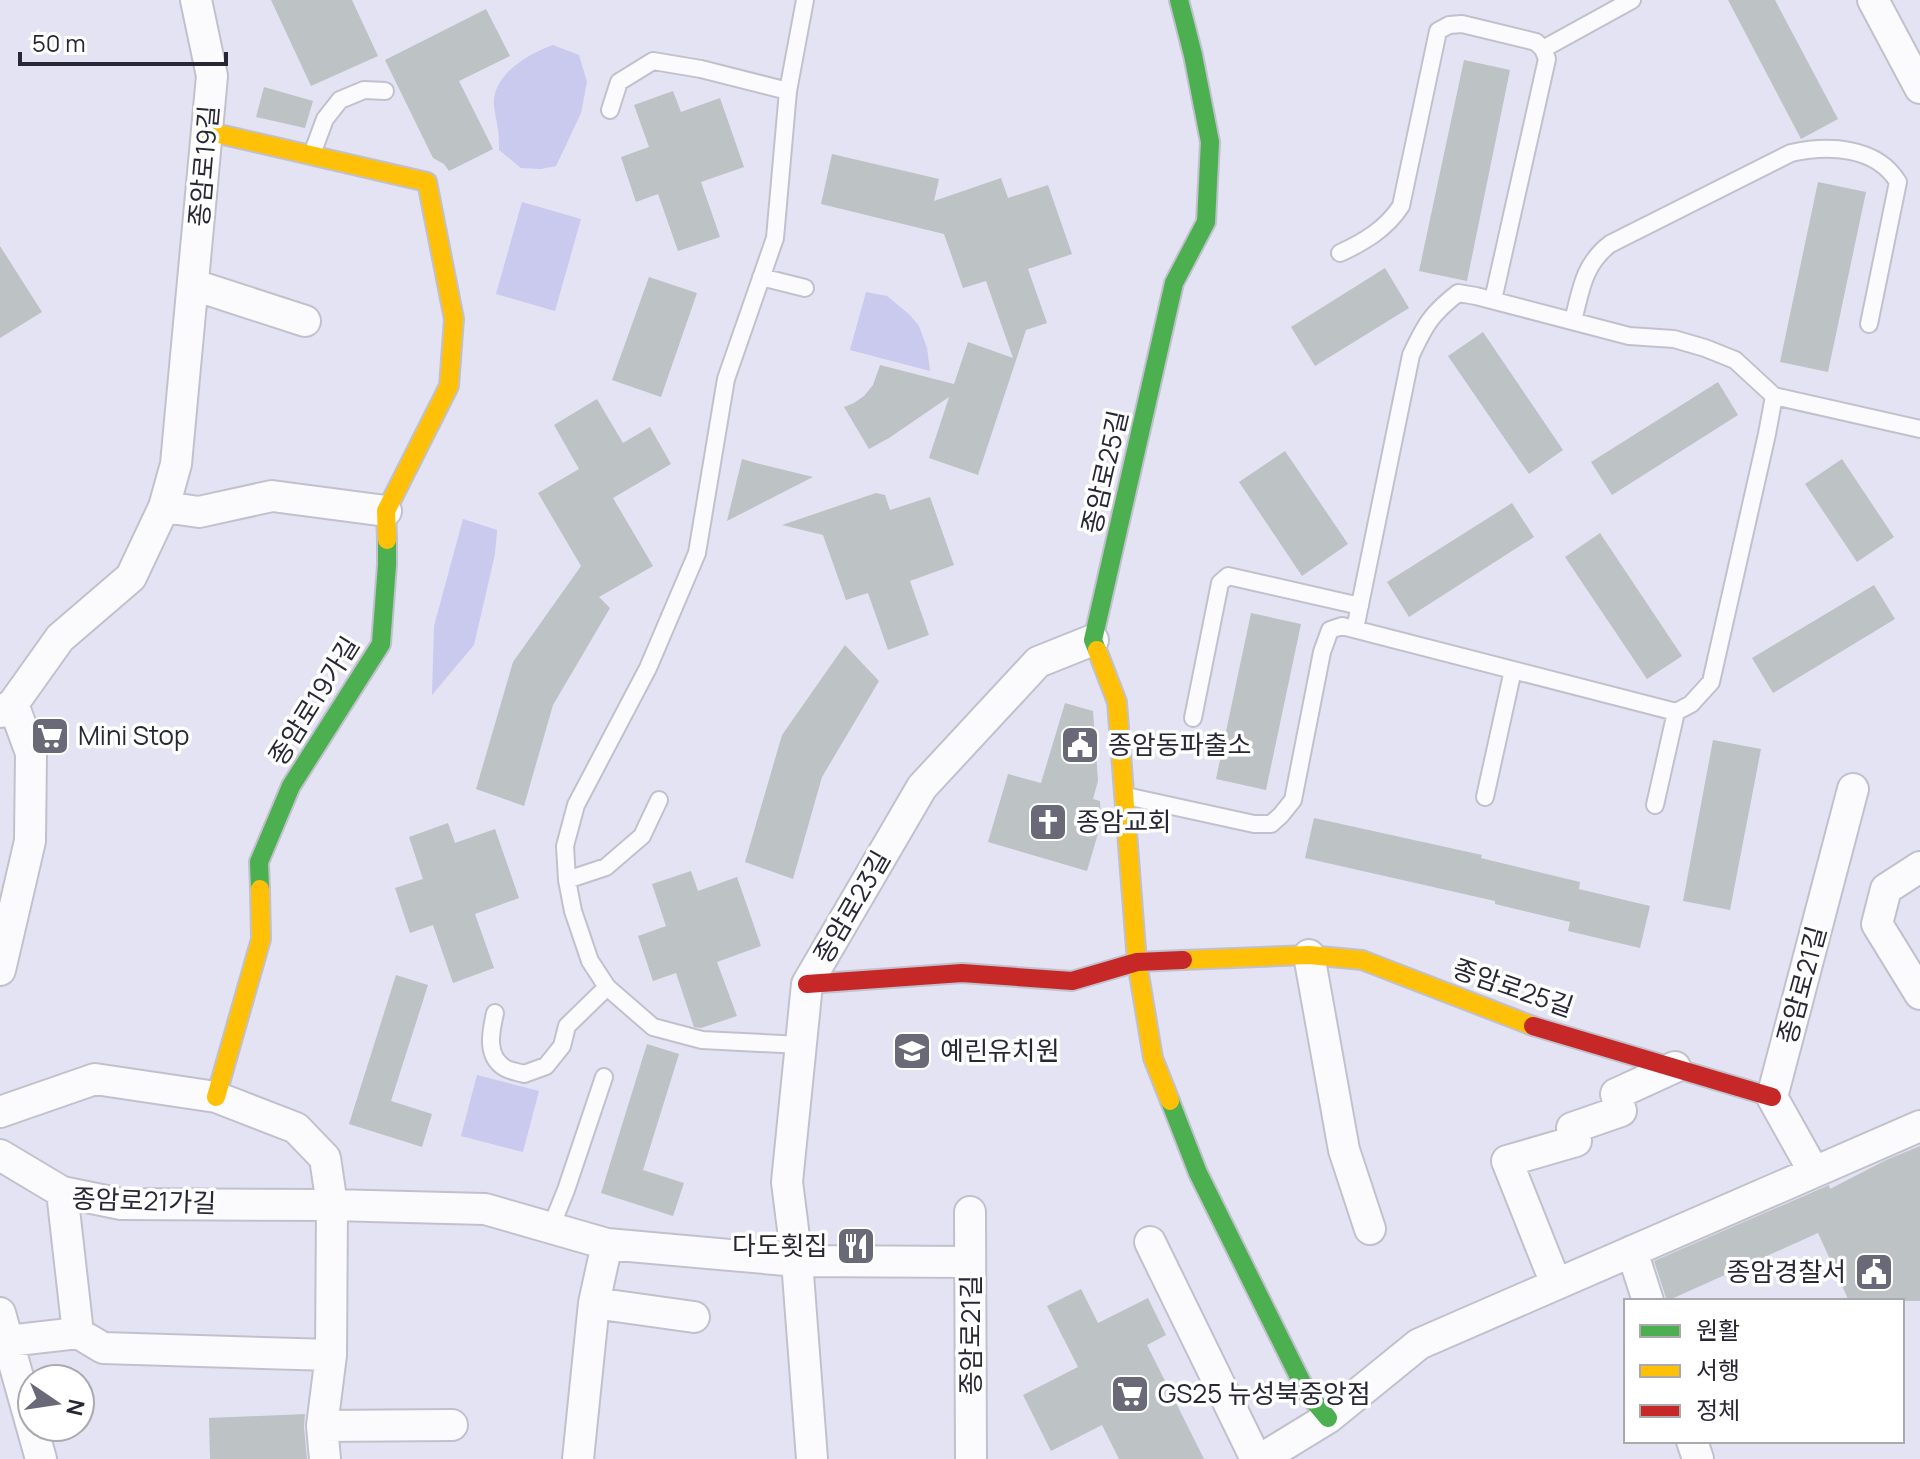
<svg xmlns="http://www.w3.org/2000/svg" width="1920" height="1459" viewBox="0 0 1920 1459" font-family="Manrope,'Noto Sans KR',sans-serif">
	<rect width="100%" height="100%" fill="#e3e3f3"/>
	<path fill="#cac9ee" d="M553,45L579,55L587,82L581,113L556,166L541,169L521,168L499,150C499,141 499,133 497,124C496,116 493,107 494,99C497,72 530,53 553,45Z
		M522,202L581,219L555,311L496,294Z
		M866,292L887,296L910,315L919,326L927,348L930,371L850,350Z
		M463,519L497,530L495,554L474,645L432,695L434,626Z
		M477,1075L539,1091L523,1152L461,1136Z"/>
	<path fill="#bdc2c4" d="M271,0H352L378,56L311,86Z
		M1728,0H1775L1838,119L1801,139Z
		M486,9L510,56L459,81L493,149L449,171L444,164L433,158L385,60Z
		M1464,60L1510,70L1467,281L1419,271Z
		M264,87L313,101L305,128L256,117Z
		M673,91L681,112L720,98L744,167L701,182L720,237L678,251L658,194L636,202L621,157L649,147L634,105Z
		M832,154L939,179L934,201L1001,178L1008,198L1048,185L1072,254L1028,269L1047,323L1026,330L978,475L929,458L949,397L889,438L869,449L844,407L854,403L864,396L873,385L880,365L954,384L968,342L1013,358L986,281L963,288L944,234L821,204Z
		M1818,182L1866,192L1828,372L1780,362Z
		M0,246L42,312L0,338Z
		M1385,268L1409,308L1315,366L1291,327Z
		M649,277L697,293L661,397L612,380Z
		M1483,332L1563,450L1529,474L1448,356Z
		M1718,382L1738,415L1612,495L1591,462Z
		M597,399L623,443L650,427L671,464L613,498L653,566L599,597L610,608L553,705L524,806L476,789L513,662L581,566L538,493L579,469L554,425Z
		M1285,451L1348,544L1302,576L1239,482Z
		M742,459L756,463L813,477L727,521Z
		M1842,459L1894,537L1857,562L1805,484Z
		M876,493L885,495L890,510L930,497L954,565L910,581L929,635L888,650L868,593L846,600L823,535L782,525Z
		M1512,503L1534,537L1409,617L1387,582Z
		M1600,533L1682,656L1647,679L1565,557Z
		M1874,585L1895,619L1773,693L1752,658Z
		M1251,613L1301,624L1266,790L1216,779Z
		M845,645L879,681L822,777L793,879L745,862L782,735Z
		M1065,703L1093,711L1098,781L1093,799L1100,801L1101,823L1087,871L988,842L1008,774L1041,783Z
		M1713,740L1761,749L1730,910L1683,901Z
		M1314,818L1482,855L1481,858L1580,882L1579,889L1650,906L1640,948L1568,931L1570,922L1495,904V901L1305,858Z
		M448,823L455,843L495,829L519,898L475,914L494,968L453,983L433,925L410,933L395,888L423,879L409,837Z
		M691,871L698,891L737,877L761,946L717,962L737,1016L701,1028L694,1027L676,973L653,981L638,936L666,926L652,884Z
		M396,975L428,985L391,1101L432,1114L422,1147L349,1124Z
		M647,1044L679,1054L643,1170L684,1183L673,1216L601,1193Z
		M1920,1146V1301H1849L1818,1233L1667,1301L1654,1261L1829,1185L1830,1189L1886,1160Z
		M1081,1289L1098,1323L1148,1298L1166,1335L1147,1345L1204,1459H1119L1102,1425L1051,1451L1023,1395L1078,1367L1047,1306Z
		M305,1414L304,1427L307,1459H210L209,1418Z"/>
	<g fill="none" stroke-linecap="round" stroke-linejoin="round">
		<g stroke="#c1c1ce" stroke-width="20">
			<path id="lane" d="M1543,49L1632,0
				M610,110L619,82L653,61L701,69L788,91
				M312,154L325,119L340,100L364,90L385,91
				M1340,253C1364,242 1386,229 1401,206L1438,31L1449,25L1462,24L1536,42L1543,49L1547,59L1493,300
				M761,277L805,288
				M1573,321C1581,290 1583,265 1610,244L1791,153C1828,145 1876,146 1898,182L1869,324
				M1355,629L1411,355C1425,325 1431,314 1458,293L1476,296L1629,336L1674,339L1705,348L1735,360L1774,396
				M1193,718L1220,583L1228,576L1360,606
				M1126,796L1254,824H1271L1281,815L1293,800L1322,652L1330,630L1342,626L1676,712L1691,704L1711,682L1767,434L1774,396L1920,429
				M1485,797L1513,670
				M1655,805L1676,712
				M567,880L606,867L642,836L659,800
				M495,1013C491,1031 485,1056 505,1068C510,1071 518,1072 524,1074L546,1066L562,1046L567,1026L607,987
				M801,1045L702,1040L653,1027L607,987L590,961L573,911L567,880L565,846L576,805L648,668L697,553L726,379L775,238L788,91L805,0
				M551,1227L566,1190L604,1077"/>
		</g>
		<g stroke="#c1c1ce" stroke-width="34">
			<path id="street" d="M1873,0L1920,88
				M194,285L305,321
				M164,507L199,512L272,496L386,511
				M0,712L13,704L60,638L131,577L164,507L176,464L212,76L196,0
				M1920,867L1886,889L1877,924L1920,994
				M1309,955L1344,1150L1370,1229
				M0,970L30,841L31,753L13,704
				M0,1112L95,1079L216,1097L296,1128L325,1158L332,1205L331,1355L322,1426L325,1459
				M0,1155L62,1192L121,1204L332,1205L485,1209L607,1244L797,1261L970,1262
				M1814,1172L1772,1097L1853,789
				M62,1192L78,1333L103,1348L331,1355
				M970,1212L971,1459
				M1150,1242L1256,1459
				M1632,1251L1648,1301
				M1556,1284L1507,1161L1576,1141L1572,1128L1621,1111L1616,1094L1675,1067
				M594,1303L694,1317
				M0,1313L32,1427
				M8,1341L78,1333
				M322,1426L452,1425
				M32,1427L41,1459
				M1692,1441L1698,1459
				M578,1459L594,1303L607,1244
				M812,1459L797,1261L787,1182L807,984L922,787L1038,662L1093,640
				M1261,1459L1328,1418L1419,1344L1920,1126"/>
		</g>
		<g stroke="#c1c1ce" stroke-width="22">
			<path id="fast" d="M1097,650L1093,640L1174,283L1206,222L1210,142L1193,55L1179,0
				M260,889L259,862L291,786L381,644L387,565V540
				M1170,1101L1198,1173L1307,1393L1328,1418"/>
		</g>
		<g stroke="#c1c1ce" stroke-width="22">
			<path id="slow" d="M206,131L427,182L454,319L449,386L386,511L387,540
				M1097,650L1117,702L1137,962L1153,1058L1170,1101
				M1183,960L1309,955L1362,960L1533,1026
				M216,1097L261,939L260,889"/>
		</g>
		<g stroke="#c1c1ce" stroke-width="22">
			<path id="jam" d="M807,984L962,973L1072,981L1137,962L1183,960
				M1533,1026L1772,1097"/>
		</g>
		<use href="#lane" stroke="#fbfbfd" stroke-width="16"/>
		<use href="#street" stroke="#fbfbfd" stroke-width="30"/>
		<use href="#fast" stroke="#4caf50" stroke-width="18"/>
		<use href="#slow" stroke="#ffc107" stroke-width="18"/>
		<use href="#jam" stroke="#c62828" stroke-width="18"/>
	</g>
	<defs>
		<g id="supermarket-square" transform="scale(2)"><rect x="-9" y="-9" width="18" height="18" rx="4" fill="#696978" stroke="#fff"/><path d="M-6-5.5h2.5l.6 2H6L4.5 2H-2.5L-4.4-4H-6ZM-1.5 3.2a1.3 1.3 0 1 0 .1 0ZM3 3.2a1.3 1.3 0 1 0 .1 0Z" fill="#fff"/></g>
		<g id="civic-square" transform="scale(2)"><rect x="-9" y="-9" width="18" height="18" rx="4" fill="#696978" stroke="#fff"/><path d="M-.6-6.5H3V-4.5H.6V-3L4-1V1h2V6H-6V1h2V-1L-.6-3ZM-1.2 2.5V6h2.4V2.5Z" fill="#fff"/></g>
		<g id="church-square" transform="scale(2)"><rect x="-9" y="-9" width="18" height="18" rx="4" fill="#696978" stroke="#fff"/><path d="M-1.2-6h2.4v3.5h3.3v2.4h-3.3V6h-2.4V-.1h-3.3v-2.4h3.3Z" fill="#fff"/></g>
		<g id="school-square" transform="scale(2)"><rect x="-9" y="-9" width="18" height="18" rx="4" fill="#696978" stroke="#fff"/><path d="M0-5L7-2L0 1L-7-2ZM-4 1L0 2.5L4 1V4Q0 6-4 4Z" fill="#fff"/></g>
		<g id="restaurant-square" transform="scale(2)"><rect x="-9" y="-9" width="18" height="18" rx="4" fill="#696978" stroke="#fff"/><path d="M-5-6h1v4h1v-4h1v4h1v-4h1v5L-1.5 .5V6h-2V.5L-5-1ZM5-6V6H3V1.5H1.5Q1.5-4 5-6Z" fill="#fff"/></g>
	</defs>
	<g fill-rule="evenodd">
		<use href="#supermarket-square" x="50" y="736"/>
		<use href="#civic-square" x="1080" y="745"/>
		<use href="#church-square" x="1048" y="822"/>
		<use href="#school-square" x="912" y="1051"/>
		<use href="#restaurant-square" x="856" y="1246"/>
		<use href="#civic-square" x="1874" y="1272"/>
		<use href="#supermarket-square" x="1130" y="1394"/>
	</g>
	<g text-anchor="middle" stroke-width="7" stroke-linejoin="round" paint-order="stroke">
		<g font-size="26" fill="#282735" stroke="#fff">
			<text transform="translate(204 166) rotate(-85)" y="9">종암로19길</text>
			<text transform="translate(1105 472) rotate(-77)" y="9">종암로25길</text>
			<text transform="translate(314 701) rotate(-58)" y="9">종암로19가길</text>
			<text transform="translate(852 907) rotate(-60)" y="9">종암로23길</text>
			<text transform="translate(1802 985) rotate(-75)" y="9">종암로21길</text>
			<text transform="translate(1513 988) rotate(19)" y="9">종암로25길</text>
			<text transform="translate(144 1201) rotate(2)" y="9">종암로21가길</text>
			<text transform="translate(971 1335) rotate(-90)" y="9">종암로21길</text>
		</g>
		<g font-size="26" fill="#282735" stroke="#fff" text-anchor="start">
			<text x="78" y="745">Mini Stop</text>
			<text x="1108" y="754">종암동파출소</text>
			<text x="1076" y="831">종암교회</text>
			<text x="940" y="1060">예린유치원</text>
			<text x="828" y="1255" text-anchor="end">다도횟집</text>
			<text x="1846" y="1281" text-anchor="end">종암경찰서</text>
			<text x="1158" y="1403">GS25 뉴성북중앙점</text>
		</g>
	</g>
	<rect x="1624" y="1299" width="280" height="144" fill="#ffffff" stroke="#a9a9ae" stroke-width="2"/>
	<rect x="1640" y="1325" width="40" height="12" fill="#4caf50" stroke="#a9a9ae" stroke-width="2"/>
	<text x="1696" y="1339" font-size="24" fill="#282735">원활</text>
	<rect x="1640" y="1365" width="40" height="12" fill="#ffc107" stroke="#a9a9ae" stroke-width="2"/>
	<text x="1696" y="1379" font-size="24" fill="#282735">서행</text>
	<rect x="1640" y="1405" width="40" height="12" fill="#c62828" stroke="#a9a9ae" stroke-width="2"/>
	<text x="1696" y="1419" font-size="24" fill="#282735">정체</text>
	<g transform="translate(56 1403) rotate(103)"><circle r="38" fill="#ffffff" stroke="#a9a9ae" stroke-width="2"/>
	<path d="M0-6L14 30L0 20L-14 30Z" fill="#696978"/>
	<text y="-12" font-size="22" font-weight="bold" text-anchor="middle" fill="#282735">N</text>
	</g>
	<path d="M20 52v12h206v-12" fill="none" stroke="#282735" stroke-width="4"/>
	<text x="32" y="52" font-size="24" fill="#282735" stroke="#ffffff" stroke-width="6" paint-order="stroke">50 m</text>
</svg>
